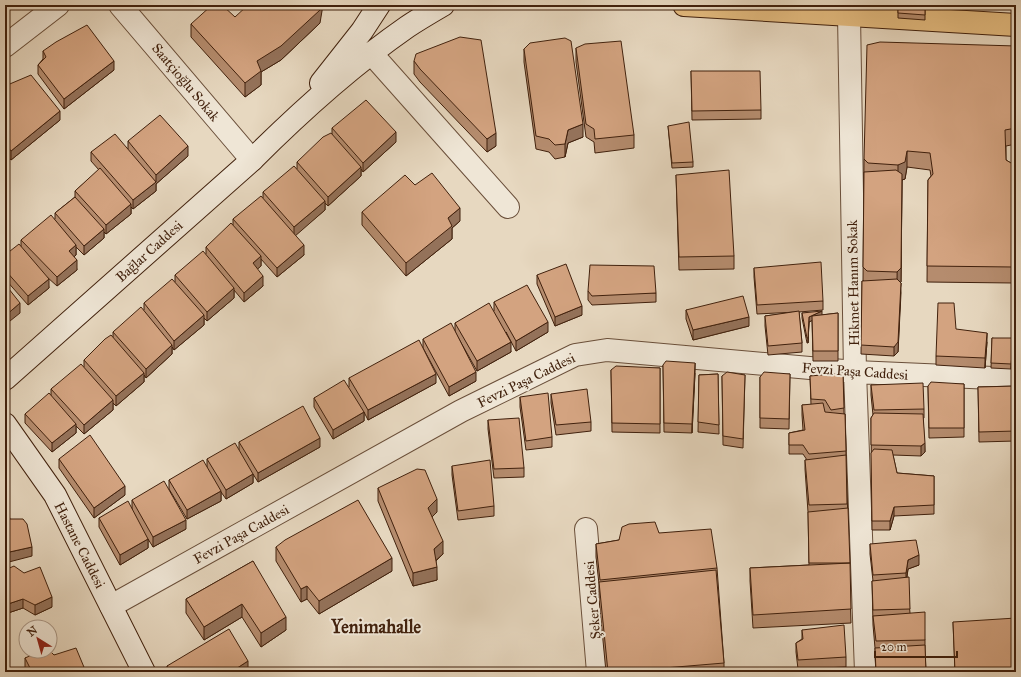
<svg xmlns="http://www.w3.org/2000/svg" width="1021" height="677" viewBox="0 0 1021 677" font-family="'IM FELL Great Primer',serif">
	<rect width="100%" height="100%" fill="#e7d8c0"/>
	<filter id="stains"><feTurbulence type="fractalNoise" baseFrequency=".005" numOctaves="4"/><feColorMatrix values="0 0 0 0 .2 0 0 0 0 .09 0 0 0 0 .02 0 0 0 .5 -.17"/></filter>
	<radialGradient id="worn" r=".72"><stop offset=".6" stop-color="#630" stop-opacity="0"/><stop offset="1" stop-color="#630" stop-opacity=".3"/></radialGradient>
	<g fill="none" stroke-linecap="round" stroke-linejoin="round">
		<g stroke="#6a4f3a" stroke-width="24">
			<path id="street" d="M120,5L252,160
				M849,15L855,372L866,672
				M5,46L58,5
				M371,53L508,207
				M586,529L598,672
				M111,606L461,411L575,355L607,350L855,372L1016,379"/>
		</g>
		<g stroke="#41210d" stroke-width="24">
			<path id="secondary" d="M321,83L362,31L379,5
				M5,379L252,160C300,112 351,66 407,27C419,19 431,12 443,5
				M5,424L55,495L144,672"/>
		</g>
		<g stroke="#41210d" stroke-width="24">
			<path id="primary" d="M684,5L1016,25"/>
		</g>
		<use href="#street" stroke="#efe6d6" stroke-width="22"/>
		<use href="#secondary" stroke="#efe6d6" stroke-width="22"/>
		<use href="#primary" stroke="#e4bc80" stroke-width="22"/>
	</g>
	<path fill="#b58c6e" stroke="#41210d" d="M898,5H925V20L898,18Z
		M235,17L320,23L281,60L261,72V85L245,97L191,37V24Z
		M1016,46V144L1006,146V160L1016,166V219L1013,283L927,282L928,180L931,176L930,170L907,167L905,179L902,180L901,282L900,283L901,293L898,352L894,356L861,354L862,281H864L863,280L864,159Z
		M576,48L634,135V148L595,153L594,142L586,137L576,62Z
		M524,49L583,137L568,143L565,157L555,159L549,152L536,149L524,62Z
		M43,51L114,70L64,109L38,74V65L43,59Z
		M414,61L496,146L487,152L420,82L414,74Z
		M691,71L761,110V119L692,120Z
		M5,86L60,120L11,160L5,153Z
		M668,126L693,162V167L672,168Z
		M332,128L396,142L363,172L361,169V176L328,206L325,203V210L295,235L304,255L277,277L261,259V266L257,269L263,286L244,302L234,290V298L207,321L204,318V325L174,350L172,347V354L146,378L144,375V382L116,406L113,403V410L84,434L76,426V433L52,452L25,423V414L51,396V389L84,367V360L113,338V332L144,310V303L175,282V275L206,254V247L233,225V219L263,198V192L297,169V162L332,135Z
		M128,141L188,156L156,184V191L133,209L131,207V214L106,234L104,232V238L84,255L76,247V255L74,257L77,270L57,286L47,277L49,288L28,305L5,279V255L21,247V240L55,219V213L75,197V191L99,170L91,161V152L128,149Z
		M676,175L734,256V269L679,270Z
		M415,185L460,221L452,228V239L406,276L362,225V212Z
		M754,268L823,301V310L799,312L802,343V352L768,355L765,326V316L797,312L757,314L754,277Z
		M537,275L582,315L555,326L537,284Z
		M588,291L656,293V302L592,305L588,300Z
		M494,302L548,332L516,351L506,332L511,352L477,371L455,332V323L494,311Z
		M686,310L749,326L693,340L686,319Z
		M802,313L822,315L838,313V361H813L812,320L809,322L808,343H807L802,318Z
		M992,338L1014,343L1011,369L991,368Z
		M423,339L476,381L449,396L423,348Z
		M987,342L985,368L936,365V356Z
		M663,365L695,373L692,433L664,432Z
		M660,368V433L612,432L611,370Z
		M843,373L844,414H845L846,455L851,623L753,628L750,581V568L809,565L808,512L805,469V460H807L803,454H789V433L803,430L802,415V405H811L810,376Z
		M718,374L719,434L698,432L699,375Z
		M790,374L789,429L760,428V377Z
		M745,375L743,448L723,445L722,376Z
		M349,378L436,383L368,420L364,412V421L333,439L314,407V398L349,387Z
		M964,384V437L929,438L928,386Z
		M871,385L924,409V418H923L925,452L921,456L893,455L897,473L934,476V514L894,516L890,530H872L871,418L873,415L871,395Z
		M1016,386V441L979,442L978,387Z
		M551,394L591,422V431L556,435L551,403Z
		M520,397L552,437V447L526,450L520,407Z
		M488,420L524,468V477L494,478L488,429Z
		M239,442L320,447L258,482L253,474V483L226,499L221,492V501L187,519L169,489V480L207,468V459L239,451Z
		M59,459L125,495L94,518L59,468Z
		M452,466L494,506V516L458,520L452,475Z
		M378,488L437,512L432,517L443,554L436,561L437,580L413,586L378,501Z
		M132,500L186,529L153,547L148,539V548L120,565L99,527V518L132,509Z
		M659,533L717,568L724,663V672H606L599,599V584L596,557V544Z
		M870,544L919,565L908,569L907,577L910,613L925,640V650L926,672H876L875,657V648L873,625L872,581H873L870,554Z
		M276,547L392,571L319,614L307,599L301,602L276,561Z
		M253,561L286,630L261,647L242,617L204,640L186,613V599Z
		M5,570L52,607L35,615L23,608L8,613L5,606Z
		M953,622L1016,672H955Z
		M802,630L846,657V667L798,669L796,652V643L802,639Z
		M54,655L87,672H28L25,667V658Z
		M167,666L248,670L246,672H167Z"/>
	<path fill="#94725a" stroke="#41210d" d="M321,5H323L320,23L281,60L261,72V85L245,97V83L257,61Z
		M114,61V70L64,109V99Z
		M60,111V120L11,160V151Z
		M583,124V137L568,143L565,157V144L568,130Z
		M396,132V142L363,172V163Z
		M496,133V146L487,152V139Z
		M188,146V156L156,184V191L133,209V200L156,182V175Z
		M907,151V167L905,179L902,180L901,282L897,286L898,165Z
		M361,167V176L328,206V197Z
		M325,201V210L294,237V227Z
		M1016,203V219L1013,283V267Z
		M131,204V214L106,234V225Z
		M460,208V221L452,228V239L406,276V263L448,218Z
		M104,229V238L84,255V246Z
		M76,245V255L69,261V251Z
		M304,245V255L277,277V268Z
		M261,256V266L253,273V263Z
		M77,260V270L57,286V277Z
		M263,276V286L244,302V293Z
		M49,279V288L28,305V296Z
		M901,283L898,352L894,356V347Z
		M234,288V298L207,321V312Z
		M20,303V313L5,325V316Z
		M582,306V315L555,326V317Z
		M822,311V316L809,322L808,343L809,317Z
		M204,315V325L174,350V341Z
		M749,317V326L693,340V330Z
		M548,322V332L516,351V341Z
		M987,333V342L985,368V358Z
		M1014,338V343L1011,369V364Z
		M511,342V352L477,371V361Z
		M172,345V354L146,378V369Z
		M695,363V373L692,433V424Z
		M476,372V381L449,396V387Z
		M144,373V382L116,406V396Z
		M436,374V383L368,420V410Z
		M113,400V410L84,434V425Z
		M364,412V421L333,439V430Z
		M76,424V433L52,452V443Z
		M320,438V447L258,482V473Z
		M925,443V452L921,456V446Z
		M253,474V483L226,499V490Z
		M125,486V495L94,518V508Z
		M221,491V501L187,519V510Z
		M437,499V512L428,521V508Z
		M894,507V516L890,530V521Z
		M186,520V529L153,547V537Z
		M148,539V548L120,565V555Z
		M443,541V554L434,562V549Z
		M32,547V556L5,563V553Z
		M919,555V565L908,569L906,582V573L908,560Z
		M392,558V571L319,614V601Z
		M437,567V580L413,586V573Z
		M307,586V599L301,602V589Z
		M52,597V607L35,615V605Z
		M23,599V608L8,613V604Z
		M242,604V617L204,640V627Z
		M286,617V630L261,647V633Z
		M248,661V670L246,672H231Z"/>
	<path fill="#d3a380" stroke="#41210d" d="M212,5H222L235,17L248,5H321L320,10L281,46L257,61L261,71L245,83L191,24Z
		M898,5H925V15L898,13Z
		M87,25L114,61L64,99L38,65L46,57L43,51L56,42Z
		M460,37L481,40L496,133L487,139L420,69L414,61L416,54Z
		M565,38L571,41L583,124L568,130L565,144L555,145L549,139L536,136L524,49L530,43Z
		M621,41L634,135L595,139L594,129L586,124L576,48L585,44Z
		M880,42L1016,46V128L1005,130L1006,160L1016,166V203L1013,267L927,266L928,180L933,174L930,153L907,151L905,162L898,165L868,163L864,159L867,45Z
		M691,71H760L761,110L692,111Z
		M31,75L60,111L11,151L5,143V86Z
		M366,100L396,132L363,163L332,128Z
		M160,115L188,146L156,175L128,141Z
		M689,122L693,162L672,163L668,126Z
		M331,133L361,167L328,197L297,162L323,137Z
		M115,134L156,182L133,200L91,152Z
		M294,166L325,201L294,227L263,192Z
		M100,168L131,204L106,225L75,191Z
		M729,170L734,256L679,257L676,175Z
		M896,170L902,174L901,268L897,272L867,271L863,267L864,172Z
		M432,173L460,208L448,218L452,226L406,263L362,212L405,175L415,185Z
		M261,196L304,245L277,268L233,219Z
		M75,197L104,229L84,246L55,213Z
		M51,215L76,245L69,251L77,260L57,277L21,240Z
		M231,223L261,256L253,263L263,276L244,293L206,247Z
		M19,244L49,279L28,296L5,270V255Z
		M203,251L234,288L207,312L175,275Z
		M821,262L823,301L757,305L754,268Z
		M566,264L582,306L555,317L537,275Z
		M590,265L654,266L656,293L592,296L588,291Z
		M172,279L204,315L174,341L144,303Z
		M897,279L901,283L898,342L894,347L861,345L862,281Z
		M5,284L20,303L5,316Z
		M527,285L548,322L516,341L494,302Z
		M743,296L749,317L693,330L686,310Z
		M489,303L511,342L477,361L455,323Z
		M938,303H954L956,329L987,333L985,358L936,356Z
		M141,307L172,345L146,369L113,332Z
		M799,311L802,343L768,346L765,316Z
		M822,311L809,317L808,338H807L802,313Z
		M838,313V351H813L812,316Z
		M451,323L476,372L449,387L423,339Z
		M111,335L144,373L116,396L84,360L105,339Z
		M992,338H1014L1011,364L991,363Z
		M419,340L436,374L368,410L349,378Z
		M666,361L695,363L692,424L664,423L663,365Z
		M81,364L113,400L84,425L51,389Z
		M616,366L660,368V424L612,423L611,370Z
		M727,372L745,375L743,439L723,436L722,376Z
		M764,372L790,374L789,419L760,418V377Z
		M843,373L844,408L831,410L825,400L811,399L810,376Z
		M718,374L719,425L698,422L699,375Z
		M344,380L364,412L333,430L314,398Z
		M931,382L964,384V428H929L928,386Z
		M923,383L924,409L874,410L871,385Z
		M1016,386V431L979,432L978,387Z
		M587,389L591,422L556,425L551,394Z
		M49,393L76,424L52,443L25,414Z
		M548,393L552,437L526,441L520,397Z
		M823,403L825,412L845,414L846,451L809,454L803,445H789V433L805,430L802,405Z
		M303,406L320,438L258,473L239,442Z
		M874,413L923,414L925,443L921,446L871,445V418Z
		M519,418L524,468L494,469L488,420Z
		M90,435L125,486L94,508L59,459Z
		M235,443L253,474L226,490L207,459Z
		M874,449L892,450L897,473L934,476V505L894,507L890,521H872L871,453Z
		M846,455L847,504L809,505L805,460Z
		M203,460L221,491L187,510L169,480Z
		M490,460L494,506L458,511L452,466Z
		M417,469L425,470L437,499L428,508L443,541L434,549L437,567L413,573L378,488Z
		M164,481L186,520L153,537L132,500Z
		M358,500L392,558L319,601L307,586L301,589L276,547L285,540Z
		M128,501L148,539L120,555L99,518Z
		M5,503L10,519H23L27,524L32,547L5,553Z
		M848,508L850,563H809L808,512Z
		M655,522L659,533L711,529L717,568L600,580L596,544L619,540L622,527L629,524Z
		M916,540L919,555L908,560L906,573L873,575L870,544Z
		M253,561L286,617L261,633L242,604L204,627L186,599Z
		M850,563L851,609L753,615L750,568Z
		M14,566L24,573L40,567L52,597L35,605L23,599L8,604L5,597V570Z
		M716,570L724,663L617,672H608L599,582Z
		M909,577L910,609L873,610L872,581Z
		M925,612V640L876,641L873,616Z
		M1016,618V672H955L953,622Z
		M844,625L846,657L798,660L796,643L803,639L802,630Z
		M229,629L248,661L231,672H171L167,666Z
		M925,645L926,672H876L875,648Z
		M76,648L86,672H32L25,658L41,651H50L54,655Z"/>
	<g text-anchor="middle" stroke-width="4" stroke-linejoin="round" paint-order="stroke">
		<g font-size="14" fill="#41210d" stroke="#efe6d6">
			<text transform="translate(186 82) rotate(50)" y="5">Saatçioğlu Sokak</text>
			<text transform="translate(149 251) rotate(-42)" y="5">Bağlar Caddesi</text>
			<text transform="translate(853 283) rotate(-91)" y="5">Hikmet Hanım Sokak</text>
			<text transform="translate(855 371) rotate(4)" y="5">Fevzi Paşa Caddesi</text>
			<text transform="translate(526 380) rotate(-26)" y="5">Fevzi Paşa Caddesi</text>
			<text transform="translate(241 534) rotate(-29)" y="5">Fevzi Paşa Caddesi</text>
			<text transform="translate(80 545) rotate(63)" y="5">Hastane Caddesi</text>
			<text transform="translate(592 600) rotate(-95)" y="5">Şeker Caddesi</text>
		</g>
		<g font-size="18" font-weight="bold" fill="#41210d" stroke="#efe6d6">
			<text x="376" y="633">Yenimahalle</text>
		</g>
	</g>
	<rect width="1021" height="677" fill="none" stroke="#e7d8c0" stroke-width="20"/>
	<rect x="6" y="6" width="1009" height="665" fill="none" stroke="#41210d" stroke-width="2"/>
	<rect x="10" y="10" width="1001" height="657" fill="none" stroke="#41210d"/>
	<g transform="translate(38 639) rotate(323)"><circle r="19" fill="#efe6d6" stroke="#a99786"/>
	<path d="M0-3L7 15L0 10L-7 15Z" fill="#8f2418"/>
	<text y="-6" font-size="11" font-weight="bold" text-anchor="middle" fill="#41210d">N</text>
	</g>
	<path d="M875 651v6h82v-6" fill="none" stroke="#41210d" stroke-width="2"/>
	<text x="881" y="651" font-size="12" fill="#41210d" stroke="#efe6d6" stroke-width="3" paint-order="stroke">20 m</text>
	<rect width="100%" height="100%" filter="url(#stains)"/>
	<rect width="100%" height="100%" fill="url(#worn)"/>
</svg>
